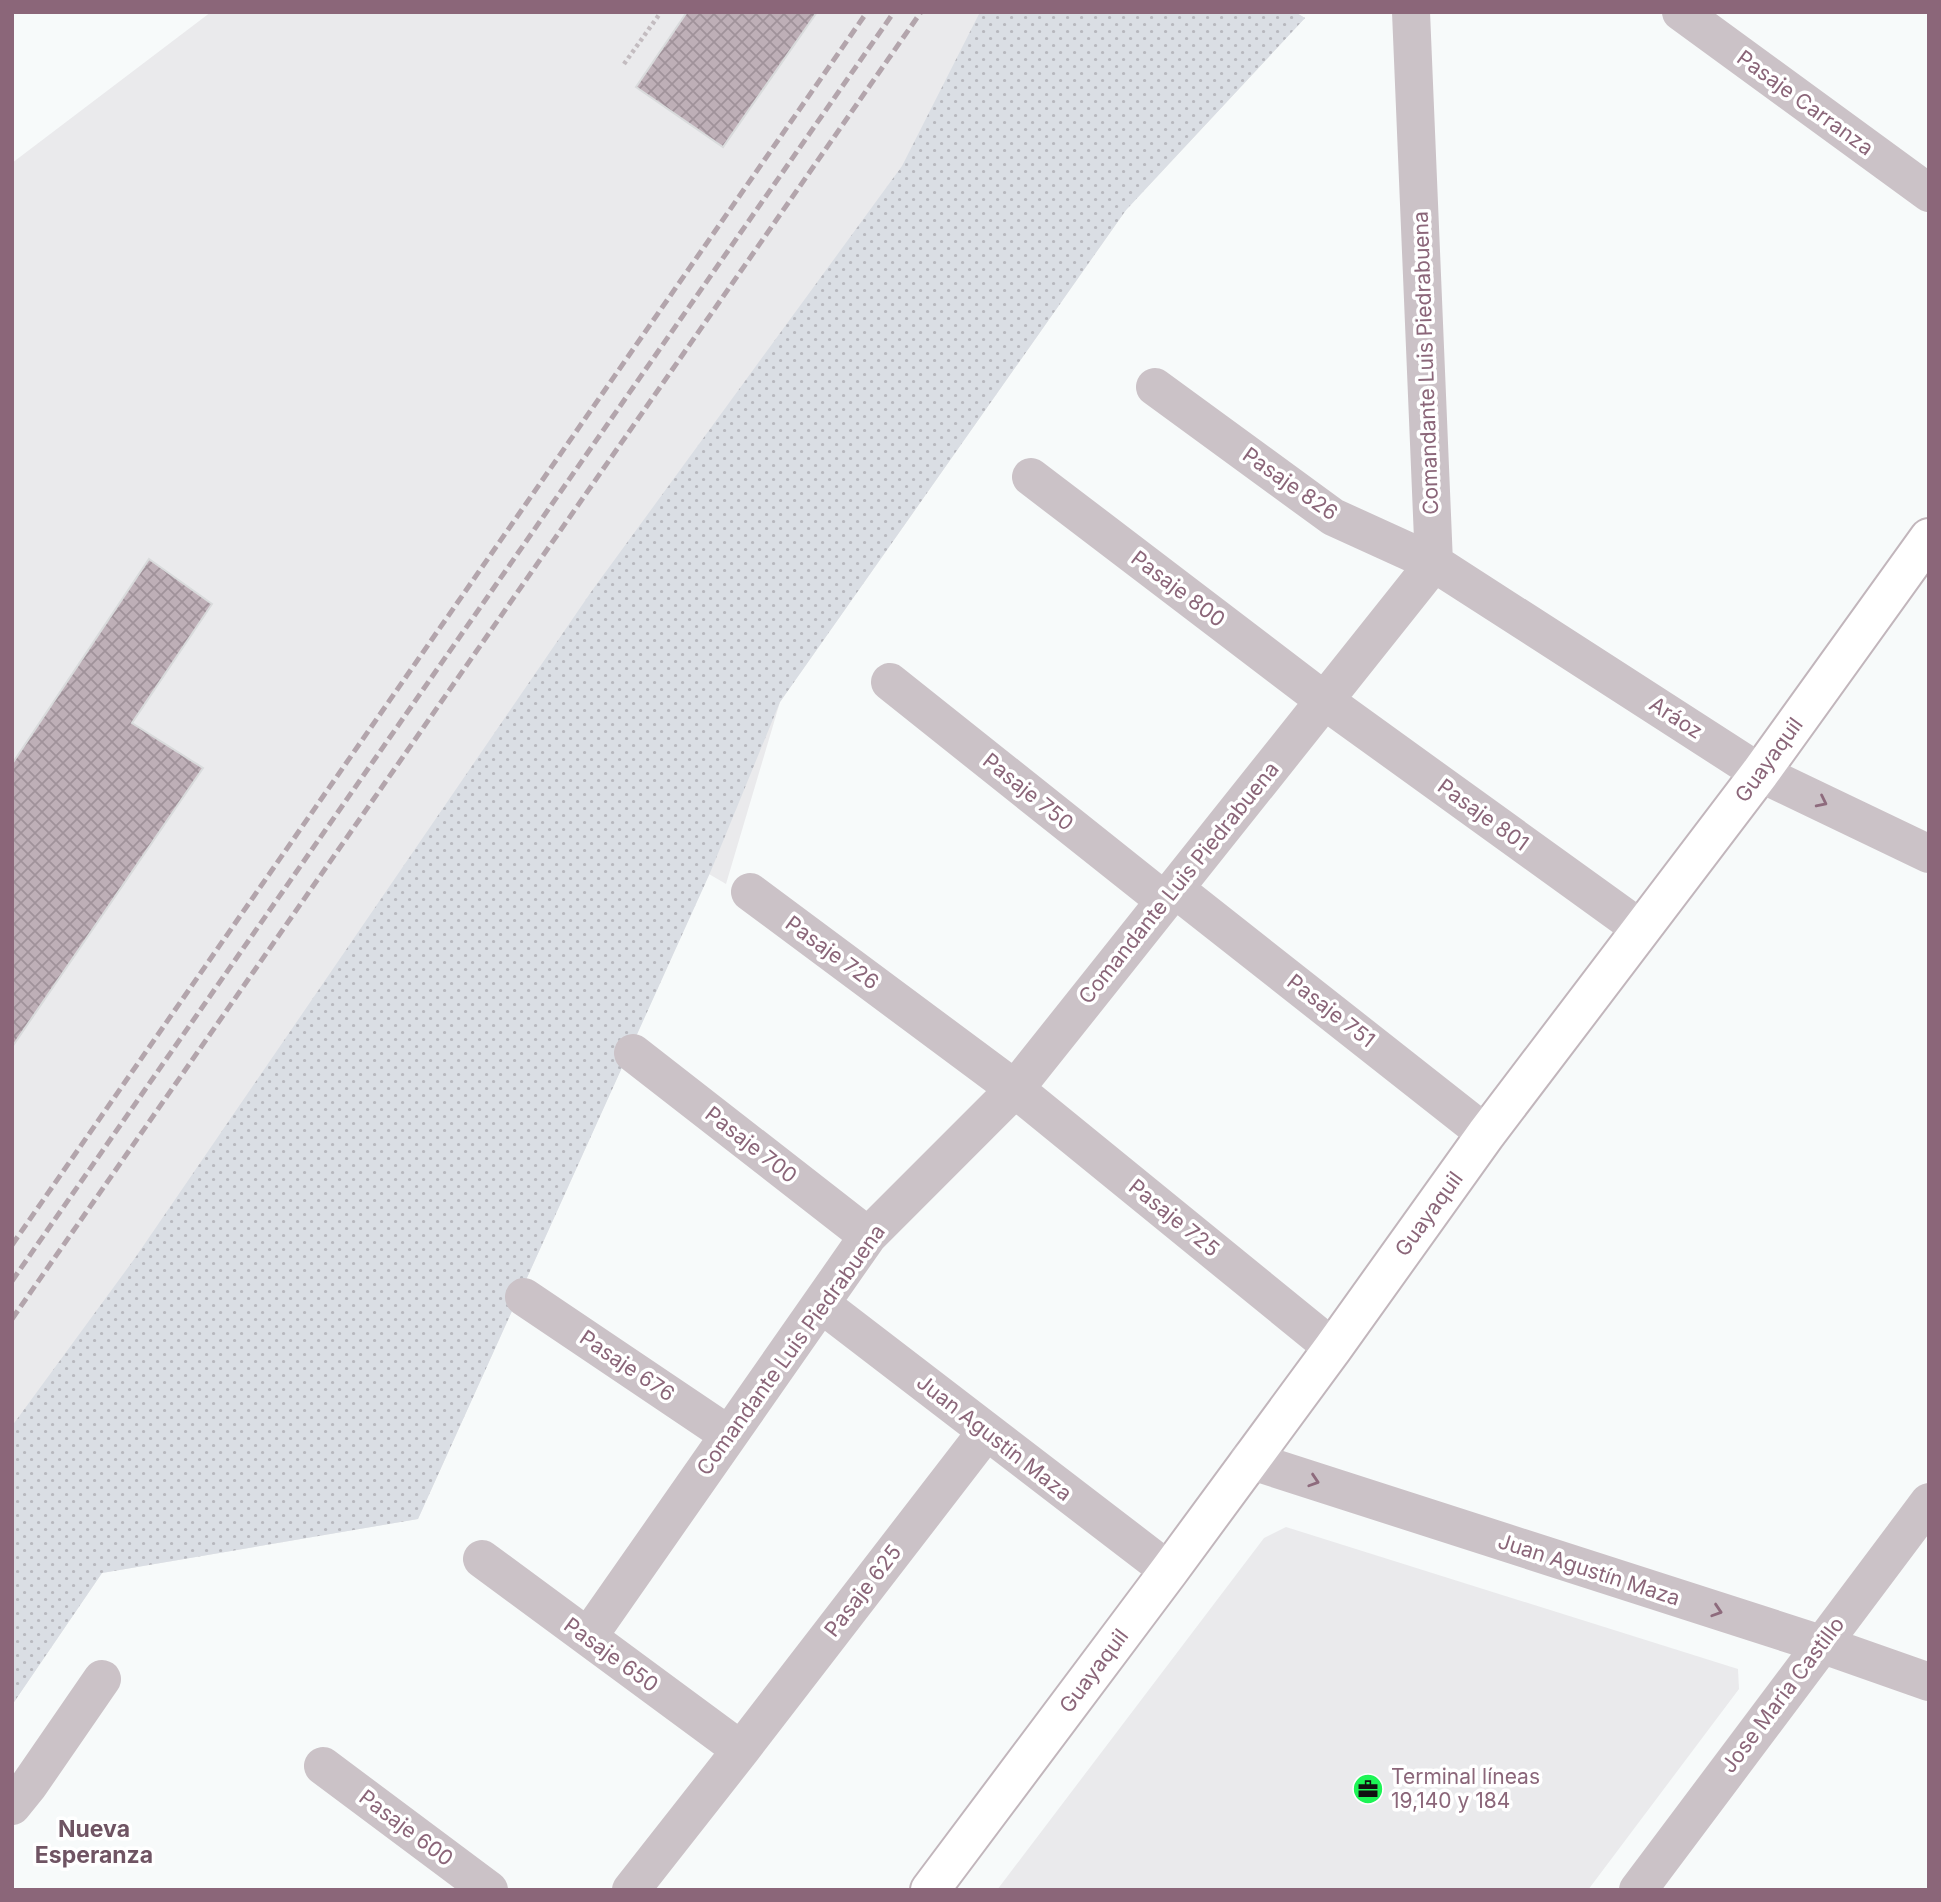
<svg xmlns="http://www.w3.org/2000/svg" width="1941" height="1902" viewBox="0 0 1941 1902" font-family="Inter,sans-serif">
	<defs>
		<pattern id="grass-dots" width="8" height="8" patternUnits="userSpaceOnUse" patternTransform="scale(1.75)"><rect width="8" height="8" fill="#dadee4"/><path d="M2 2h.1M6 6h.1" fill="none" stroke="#b7b8be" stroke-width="1.8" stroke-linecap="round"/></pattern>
		<pattern id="building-cross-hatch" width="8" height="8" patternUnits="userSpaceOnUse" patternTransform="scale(1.75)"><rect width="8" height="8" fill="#beafb7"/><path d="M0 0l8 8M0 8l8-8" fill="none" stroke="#a0929a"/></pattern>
	</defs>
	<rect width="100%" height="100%" fill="#f7fafa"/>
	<path fill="#eaeaec" d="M211,12H1295L1305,18L1126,210L780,702L726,884L709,874L418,1519L102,1573L12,1705V163Z
		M1286,1527L1738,1669L1739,1689L1588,1890H997L1264,1538Z"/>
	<path fill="url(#grass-dots)" d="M980,12H1295L1305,18L1126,210L780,702L710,873L418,1519L102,1573L12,1705V1426L135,1258L591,592L902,166Z"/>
	<path fill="url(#building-cross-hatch)" stroke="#d9dbdc" stroke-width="2" d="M687,12H817L723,147L636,87Z
		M149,559L212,604L132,723L203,768L12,1047V764Z"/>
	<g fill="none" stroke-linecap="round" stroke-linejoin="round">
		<g stroke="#c2b6bc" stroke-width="42">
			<path id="secondary" d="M930,1890L1169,1571L1333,1348L1486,1134L1760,773L1929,538"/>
		</g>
		<path stroke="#c3bcc0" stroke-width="4.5" stroke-dasharray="3.5 3.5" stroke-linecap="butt" d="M624,64L661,12"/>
		<path stroke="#cbc2c7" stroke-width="38" d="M1681,12L1929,193
			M1155,387L1333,517L1434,563L1760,773L1929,854
			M1031,477L1325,701L1641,929
			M890,682L1165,901
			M1175,889L1486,1134
			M750,892L1015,1089L1333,1348
			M633,1053L868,1236
			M524,1297L729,1435
			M821,1304L1169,1571
			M1249,1460L1821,1644L1929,1682
			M482,1559L741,1750
			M588,1637L868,1236L1015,1089L1434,563L1411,12
			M323,1766L489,1890
			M12,1806L29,1785L102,1679
			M631,1890L741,1750L986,1432
			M1638,1890L1929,1502"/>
		<use href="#secondary" stroke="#fff" stroke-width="38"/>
		<path stroke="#b3a5ac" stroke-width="5" stroke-dasharray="10 5" stroke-linecap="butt" d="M12,1245L867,12
			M12,1281L894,12
			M12,1319L921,12"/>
	</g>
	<defs><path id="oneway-chevron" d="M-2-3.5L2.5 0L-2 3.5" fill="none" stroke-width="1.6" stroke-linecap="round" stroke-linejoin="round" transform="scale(1.75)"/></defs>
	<g stroke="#8e6b7d">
		<use href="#oneway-chevron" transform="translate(1822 802) rotate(26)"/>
		<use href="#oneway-chevron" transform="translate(1314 1481) rotate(18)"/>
		<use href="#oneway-chevron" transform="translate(1717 1611) rotate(18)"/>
	</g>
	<defs>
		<g id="office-disc" transform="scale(1.575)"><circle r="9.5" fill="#1df455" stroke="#fff"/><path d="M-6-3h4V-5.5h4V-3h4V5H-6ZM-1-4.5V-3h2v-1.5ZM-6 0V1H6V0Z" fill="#111"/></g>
	</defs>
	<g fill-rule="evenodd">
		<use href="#office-disc" x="1368" y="1789"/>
	</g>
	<g text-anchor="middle" stroke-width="7" stroke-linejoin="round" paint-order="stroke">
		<g font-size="21" fill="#8b6679" stroke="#fff">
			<text transform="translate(1805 103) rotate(36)" y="7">Pasaje Carranza</text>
			<text transform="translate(1426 363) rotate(-92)" y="7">Comandante Luis Piedrabuena</text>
			<text transform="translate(1290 484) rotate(35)" y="7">Pasaje 826</text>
			<text transform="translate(1178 589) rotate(37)" y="7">Pasaje 800</text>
			<text transform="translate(1676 718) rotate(33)" y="7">Aráoz</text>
			<text transform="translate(1769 760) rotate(-54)" y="7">Guayaquil</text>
			<text transform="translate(1028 792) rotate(39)" y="7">Pasaje 750</text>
			<text transform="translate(1483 815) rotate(36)" y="7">Pasaje 801</text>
			<text transform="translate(1179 883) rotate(-51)" y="7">Comandante Luis Piedrabuena</text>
			<text transform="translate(832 953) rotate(36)" y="7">Pasaje 726</text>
			<text transform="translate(1331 1011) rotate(38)" y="7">Pasaje 751</text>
			<text transform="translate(751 1145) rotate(38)" y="7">Pasaje 700</text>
			<text transform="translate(1429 1214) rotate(-54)" y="7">Guayaquil</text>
			<text transform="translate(1174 1218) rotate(39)" y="7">Pasaje 725</text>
			<text transform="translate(791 1350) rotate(-54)" y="7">Comandante Luis Piedrabuena</text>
			<text transform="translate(627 1366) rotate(34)" y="7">Pasaje 676</text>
			<text transform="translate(994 1438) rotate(38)" y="7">Juan Agustín Maza</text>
			<text transform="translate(1589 1570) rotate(18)" y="7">Juan Agustín Maza</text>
			<text transform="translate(863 1591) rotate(-52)" y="7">Pasaje 625</text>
			<text transform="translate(611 1655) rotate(36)" y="7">Pasaje 650</text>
			<text transform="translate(1094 1671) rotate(-53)" y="7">Guayaquil</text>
			<text transform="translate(1783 1695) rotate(-53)" y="7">Jose Maria Castillo</text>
			<text transform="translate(406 1828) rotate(37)" y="7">Pasaje 600</text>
		</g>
		<g font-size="21" fill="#8b6679" stroke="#fff" text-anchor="start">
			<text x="1391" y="1784">Terminal líneas<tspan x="1391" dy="24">19,140 y 184</tspan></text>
		</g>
		<g font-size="23" font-weight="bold" fill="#6f5463" stroke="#fff">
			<text x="94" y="1837">Nueva<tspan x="94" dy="26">Esperanza</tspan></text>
		</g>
	</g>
	<rect width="1941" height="1902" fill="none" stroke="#8b6679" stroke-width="28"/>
</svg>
